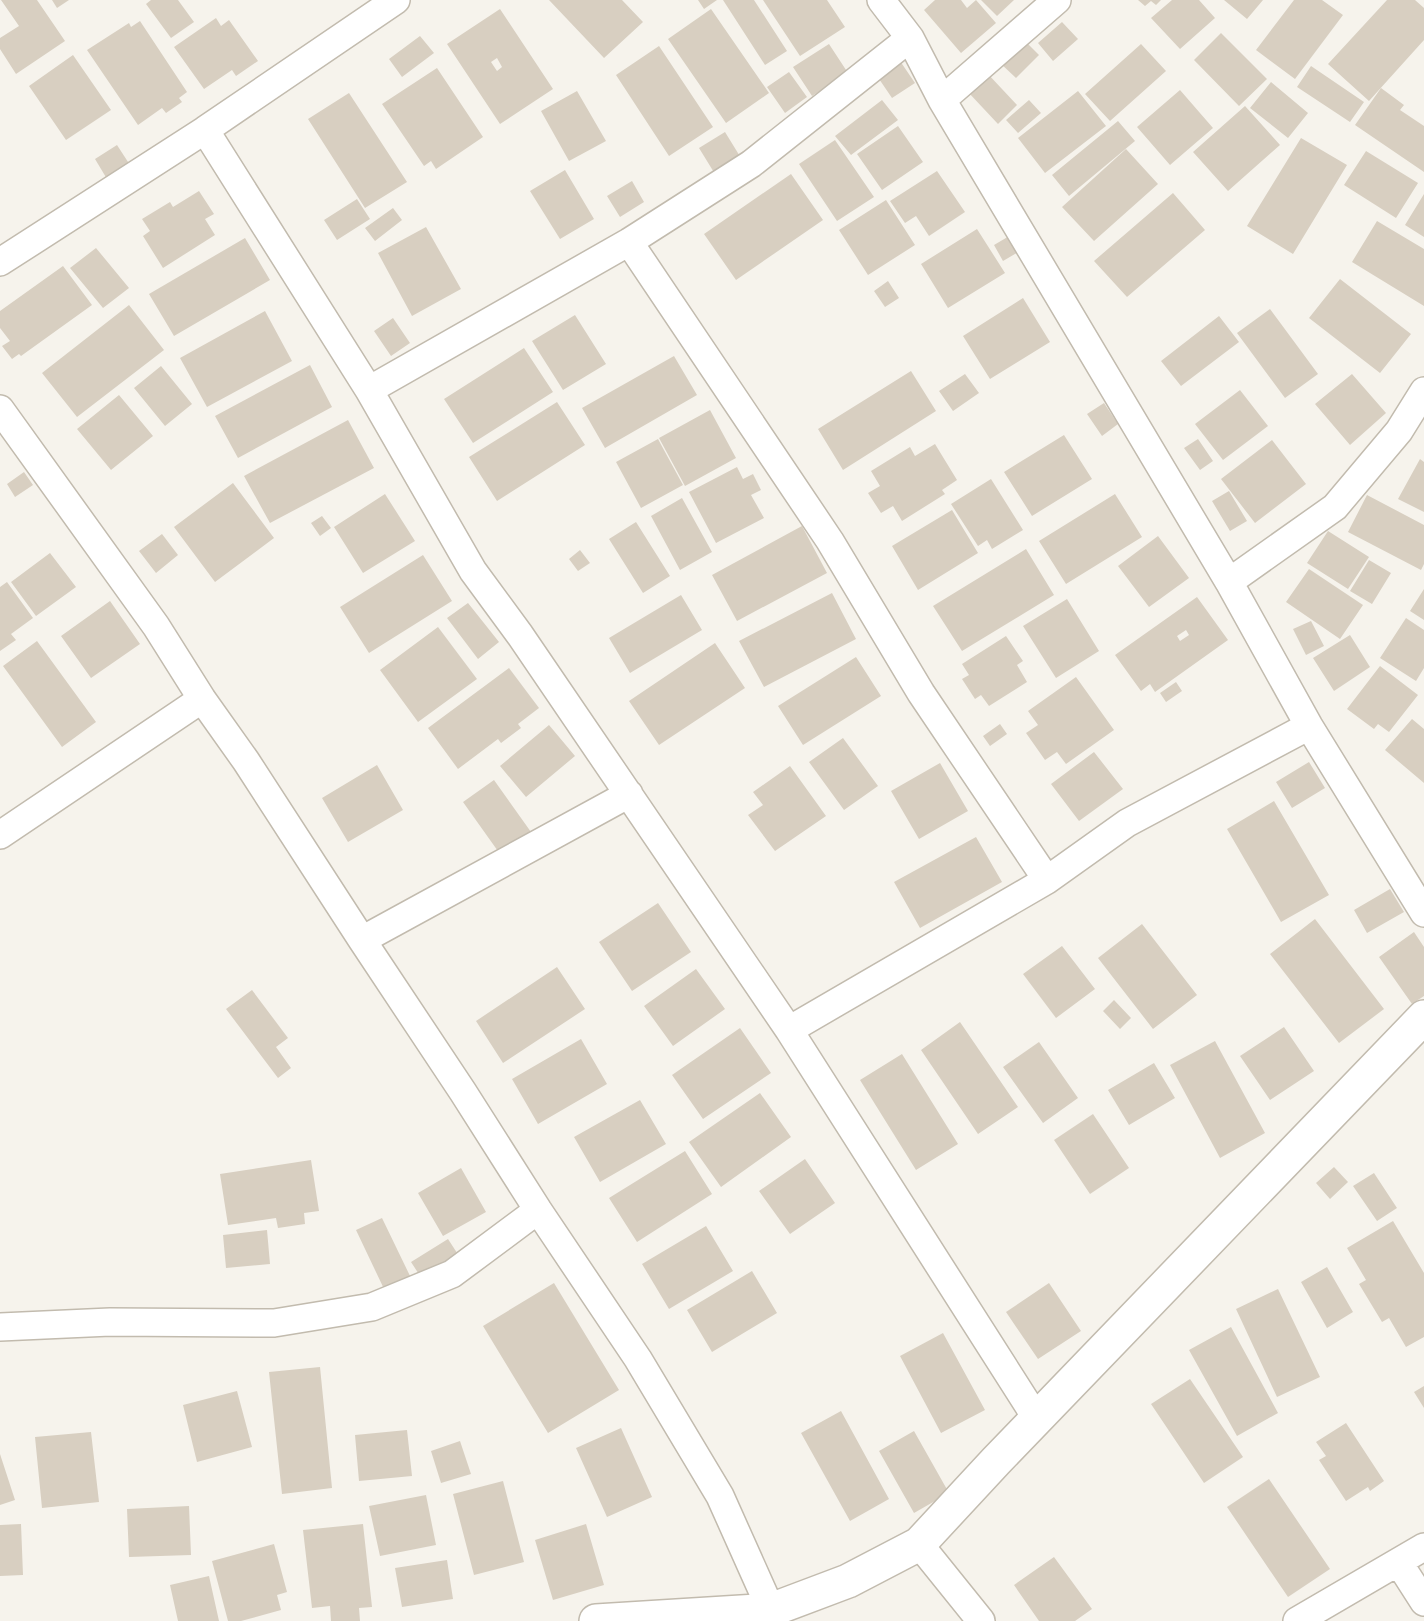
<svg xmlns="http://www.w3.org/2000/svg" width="1424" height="1621" viewBox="0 0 1424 1621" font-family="Rubik,sans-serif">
	<rect width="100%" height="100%" fill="#f6f3ec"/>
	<path fill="#d8cfc1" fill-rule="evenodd" d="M1,0H37L65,41L16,74L0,49V38L19,26Z
		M52,0H69L57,8Z
		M151,0H178L194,22L171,38L146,4Z
		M549,0H622L643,22L604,58Z
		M698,0H717L704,9Z
		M723,0H754L787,51L765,65Z
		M763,0H827L845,27L800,56Z
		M935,0H961L967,8L976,0L996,23L961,53L924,10Z
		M981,0H1014L997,16Z
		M1138,0H1161L1156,5L1151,1L1145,6Z
		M1172,0H1199L1215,18L1180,49L1151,18Z
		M1224,0H1263L1247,19Z
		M1294,0H1322L1343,15L1295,79L1256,50Z
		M1387,0H1415L1424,8V40L1369,101L1328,64Z
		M500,9L553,89L500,124L447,44ZM497,58L502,67L497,71L491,62Z
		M711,9L769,93L726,123L668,39Z
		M216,18L221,26L229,20L258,61L236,76L232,70L204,89L174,47Z
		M140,21L187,92L179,98L182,102L166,113L162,108L138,125L87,50L129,23L131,27Z
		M1062,22L1078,39L1053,61L1038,43Z
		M1221,33L1267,79L1239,106L1194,60Z
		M420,36L434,53L402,77L389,59Z
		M1023,39L1039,55L1016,78L999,62Z
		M829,44L848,73L812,96L793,67Z
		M1141,44L1166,71L1110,121L1085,94Z
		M659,46L713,127L669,156L616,75Z
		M73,55L111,110L66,140L29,86Z
		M898,58L915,83L892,98L875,73Z
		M1311,66L1364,102L1350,122L1297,87Z
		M437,68L483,137L436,169L431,161L424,166L382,104Z
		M789,72L807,97L785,113L767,87Z
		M987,73L1017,105L998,124L968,92Z
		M1271,82L1308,113L1288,138L1250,108Z
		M1381,88L1404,105L1400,110L1424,126V172L1355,125Z
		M1180,90L1213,128L1170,165L1137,127Z
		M577,91L606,141L569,161L541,111Z
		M1078,91L1106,126L1045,173L1018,138Z
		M349,93L407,182L365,208L308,119Z
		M882,100L898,120L851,155L835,136Z
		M1029,100L1041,113L1018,133L1006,120Z
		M1245,106L1280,145L1228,191L1193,152Z
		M1118,121L1135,141L1069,196L1052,175Z
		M898,126L923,162L882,190L857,154Z
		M725,132L741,158L715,174L699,148Z
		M1301,138L1347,165L1293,254L1247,226Z
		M835,140L874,197L837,221L799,164Z
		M117,145L130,165L107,179L95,159Z
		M1126,149L1158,184L1094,241L1062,207Z
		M1366,151L1418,183L1396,218L1344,185Z
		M565,170L594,219L560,239L530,191Z
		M937,171L965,212L929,236L916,216L905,223L890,201Z
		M791,174L823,220L736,280L704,234Z
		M632,181L644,202L620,217L607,196Z
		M199,191L214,214L205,219L215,235L163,268L143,236L150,231L142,219L170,202L173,207Z
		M1173,193L1205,230L1127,297L1094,261Z
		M1424,194V237L1405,225Z
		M357,199L370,219L337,240L324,220Z
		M886,200L915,245L868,275L839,230Z
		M393,208L402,220L375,241L365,228Z
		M1377,221L1424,249V306L1352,262Z
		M426,227L461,289L412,316L378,253Z
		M977,229L1005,273L948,308L921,264Z
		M1011,235L1020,251L1003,261L994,245Z
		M245,238L270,280L174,336L149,294Z
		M96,248L129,288L103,308L70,268Z
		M63,266L92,305L21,356L19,354L12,359L2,346L10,341L0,328V311Z
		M1340,279L1411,334L1380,373L1309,318Z
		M888,281L899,298L885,307L874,291Z
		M1023,298L1050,342L990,379L963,336Z
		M129,305L164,350L77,417L42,373Z
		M1270,309L1318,374L1285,398L1237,333Z
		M265,311L292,361L207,407L180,358Z
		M575,315L606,364L563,390L532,341Z
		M1219,316L1239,342L1181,386L1161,361Z
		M393,318L410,343L391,356L374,331Z
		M524,348L553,392L473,443L444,399Z
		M674,356L697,395L605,448L582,408Z
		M310,365L332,407L238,458L215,416Z
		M161,366L192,404L165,426L134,388Z
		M911,371L936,411L843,470L818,429Z
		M965,374L979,393L953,411L939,391Z
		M1352,374L1386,413L1350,445L1315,404Z
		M1240,390L1268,426L1223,460L1195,424Z
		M119,395L153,436L111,470L77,429Z
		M557,402L585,445L497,501L469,457Z
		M1104,403L1118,424L1102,436L1087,414Z
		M710,410L736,458L685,486L659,438Z
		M348,420L374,468L270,523L244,476Z
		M1064,435L1092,479L1032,516L1004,472Z
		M658,439L683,485L641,508L616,462Z
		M1198,439L1213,461L1200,470L1184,448Z
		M1272,440L1306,484L1255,523L1221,479Z
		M935,444L957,480L942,490L945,494L902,521L893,506L881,513L868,493L880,486L871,471L910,447L915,456Z
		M1420,459L1424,462V512L1398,499Z
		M737,467L743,479L753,474L761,490L751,495L764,518L716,543L689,492Z
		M24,472L33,485L15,497L7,484Z
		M991,479L1023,530L992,549L987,540L978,546L951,504Z
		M233,483L274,538L215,582L174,527Z
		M1229,491L1247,521L1230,531L1212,501Z
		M385,494L415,541L363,573L334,527Z
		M1115,494L1142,537L1066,584L1039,541Z
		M1367,495L1424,525V564L1421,570L1348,532Z
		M682,498L712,552L680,570L651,516Z
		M952,510L978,553L918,590L892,546Z
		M322,516L331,528L320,536L311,523Z
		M636,522L670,576L643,593L609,539Z
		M802,526L827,573L737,621L712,575Z
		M1328,531L1369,557L1348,589L1307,563Z
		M162,534L178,555L156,573L139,551Z
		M1158,536L1189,578L1149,607L1118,566Z
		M1026,549L1054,595L962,651L933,606Z
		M580,550L590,563L578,571L569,559Z
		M50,553L76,587L36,616L11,582Z
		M423,555L452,601L369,653L340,607Z
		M1369,560L1391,573L1372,604L1350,591Z
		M1309,569L1363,605L1340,639L1286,602Z
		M7,582L33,618L11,634L16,640L0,651V587Z
		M1424,589V620L1410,611Z
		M832,593L856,639L764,687L739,641Z
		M681,595L702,630L630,673L609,638Z
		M1197,597L1228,640L1155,692L1150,684L1141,691L1115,655ZM1186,630L1189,635L1180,641L1177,636Z
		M1067,599L1099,651L1056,678L1023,626Z
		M110,601L140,644L91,678L61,636Z
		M468,603L499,642L478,659L447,618Z
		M1406,618L1424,630V668L1416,681L1380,658Z
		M1311,621L1324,646L1306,655L1293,629Z
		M438,627L477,679L418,722L380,670Z
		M1350,635L1370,667L1334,691L1313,658Z
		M1006,636L1023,661L1017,665L1027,682L989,706L981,695L975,699L962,679L969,675L962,664Z
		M37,641L96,722L62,747L3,666Z
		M715,643L745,688L659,745L629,701Z
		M856,657L881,696L803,745L778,706Z
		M1380,666L1418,695L1389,732L1378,724L1374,729L1347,709Z
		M509,668L539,708L518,724L521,728L501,743L498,739L458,769L428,728Z
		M1076,677L1114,730L1066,764L1057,752L1045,760L1026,733L1038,725L1028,711Z
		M1176,682L1182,691L1166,702L1160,693Z
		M1412,719L1424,729V783L1385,750Z
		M1000,724L1007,734L990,746L983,736Z
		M549,725L575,756L526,797L500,766Z
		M843,738L878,786L844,810L809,762Z
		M1094,752L1123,789L1079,821L1051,784Z
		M1309,762L1325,788L1292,808L1276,782Z
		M940,763L968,811L919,839L891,791Z
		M377,765L403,810L348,842L322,798Z
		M790,766L826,816L775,851L748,815L763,805L753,792Z
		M494,780L531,832L500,854L463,802Z
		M1274,801L1329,895L1281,922L1227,829Z
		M976,837L1002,882L920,928L894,882Z
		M1390,889L1404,912L1367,933L1354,910Z
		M658,903L691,952L632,991L599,942Z
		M1315,919L1384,1009L1339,1043L1270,954Z
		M1142,924L1197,995L1153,1029L1098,958Z
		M1414,932L1424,947V996L1412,1004L1379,957Z
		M1062,946L1095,989L1056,1018L1023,974Z
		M557,967L585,1009L503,1063L476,1021Z
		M696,969L725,1009L673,1046L644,1006Z
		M252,990L288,1038L276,1047L291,1068L278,1078L226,1009Z
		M1114,1000L1131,1018L1120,1029L1103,1011Z
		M960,1022L1018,1107L978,1134L921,1050Z
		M1284,1027L1314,1071L1270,1100L1240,1056Z
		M740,1028L771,1073L703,1119L672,1075Z
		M581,1039L607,1084L538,1124L512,1079Z
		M1215,1041L1265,1133L1220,1158L1170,1065Z
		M1039,1042L1078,1098L1043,1123L1003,1067Z
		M902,1054L958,1144L916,1170L860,1080Z
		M1154,1063L1175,1098L1129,1125L1108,1090Z
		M760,1093L791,1137L721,1187L689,1142Z
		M640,1100L666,1144L600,1182L574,1137Z
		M1093,1114L1129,1168L1090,1194L1054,1140Z
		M685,1151L712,1194L637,1242L609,1198Z
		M805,1159L835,1203L790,1234L759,1191Z
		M311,1160L319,1211L304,1213L305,1224L278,1228L276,1218L228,1225L220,1174Z
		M1334,1167L1348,1182L1330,1199L1316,1183Z
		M461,1168L486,1212L443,1236L418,1193Z
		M1374,1173L1397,1208L1377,1221L1353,1186Z
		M382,1218L411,1278L385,1291L356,1230Z
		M1393,1221L1424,1273V1337L1406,1347L1389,1318L1382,1322L1359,1284L1366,1280L1347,1248Z
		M706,1226L733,1271L669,1309L642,1264Z
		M267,1230L270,1264L226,1268L223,1235Z
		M448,1239L461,1259L424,1282L411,1262Z
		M1327,1267L1353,1312L1327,1328L1301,1282Z
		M752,1271L777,1313L712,1352L687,1310Z
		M554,1283L619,1390L548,1433L483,1326Z
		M1049,1283L1081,1331L1038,1359L1006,1312Z
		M1278,1289L1320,1377L1277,1397L1236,1309Z
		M1231,1327L1278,1413L1237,1436L1189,1350Z
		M943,1333L985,1410L941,1433L900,1356Z
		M320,1367L332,1488L282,1494L269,1372Z
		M1190,1379L1243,1457L1204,1483L1151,1404Z
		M1424,1386V1408L1414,1392Z
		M237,1391L252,1447L197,1462L183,1405Z
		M841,1411L889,1499L850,1521L801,1433Z
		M1346,1423L1384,1481L1370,1491L1368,1487L1346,1501L1319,1460L1326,1456L1316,1442Z
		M621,1428L652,1497L607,1517L576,1448Z
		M407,1430L412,1476L359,1481L355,1435Z
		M914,1431L949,1493L914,1513L879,1451Z
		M91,1432L99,1502L42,1508L35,1437Z
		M460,1441L471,1474L441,1483L431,1451Z
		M0,1454L15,1500L0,1505Z
		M1269,1479L1330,1569L1288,1597L1227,1507Z
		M503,1481L524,1562L474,1575L453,1494Z
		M426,1495L436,1545L380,1556L369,1506Z
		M189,1506L191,1555L129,1557L127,1509Z
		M21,1524L23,1575L0,1576V1525Z
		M363,1524L372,1607L359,1608L360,1621H331L330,1606L312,1608L303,1530Z
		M586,1524L604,1585L553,1600L535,1540Z
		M274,1544L287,1592L277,1595L281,1610L241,1621H228L212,1561Z
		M1054,1557L1092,1609L1075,1621H1039L1014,1585Z
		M447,1560L453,1599L402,1607L395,1568Z
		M209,1576L219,1621H178L170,1585Z"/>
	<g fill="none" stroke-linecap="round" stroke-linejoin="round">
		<g stroke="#c2bbae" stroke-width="30">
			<path id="minor" d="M881,0L910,38L942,100L1229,582L1309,726L1424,913
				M942,100L1057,0
				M205,130L369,390L473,571L520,635L789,1030L1037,1419
				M629,242L830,541L921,693L1047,880
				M0,262L205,130L396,0
				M369,390L629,242L751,164L910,38
				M0,409L156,626L202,699L246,761L362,940L463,1092L538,1210L638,1359L720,1496L771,1610
				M1229,582L1335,507L1399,431L1424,391
				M0,835L202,699
				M362,940L629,794
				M789,1030L1047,880L1127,823L1309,726
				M0,1327L110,1322L274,1323L372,1307L452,1274L538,1210
				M919,1544L981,1621
				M1399,1563L1424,1602
				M1297,1621L1424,1547"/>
		</g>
		<g stroke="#c2bbae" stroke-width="36">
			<path id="tertiary" d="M596,1621L771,1610L848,1581L919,1544L996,1461L1424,1017"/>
		</g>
		<use href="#minor" stroke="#fff" stroke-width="27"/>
		<use href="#tertiary" stroke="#fff" stroke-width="33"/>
	</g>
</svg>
